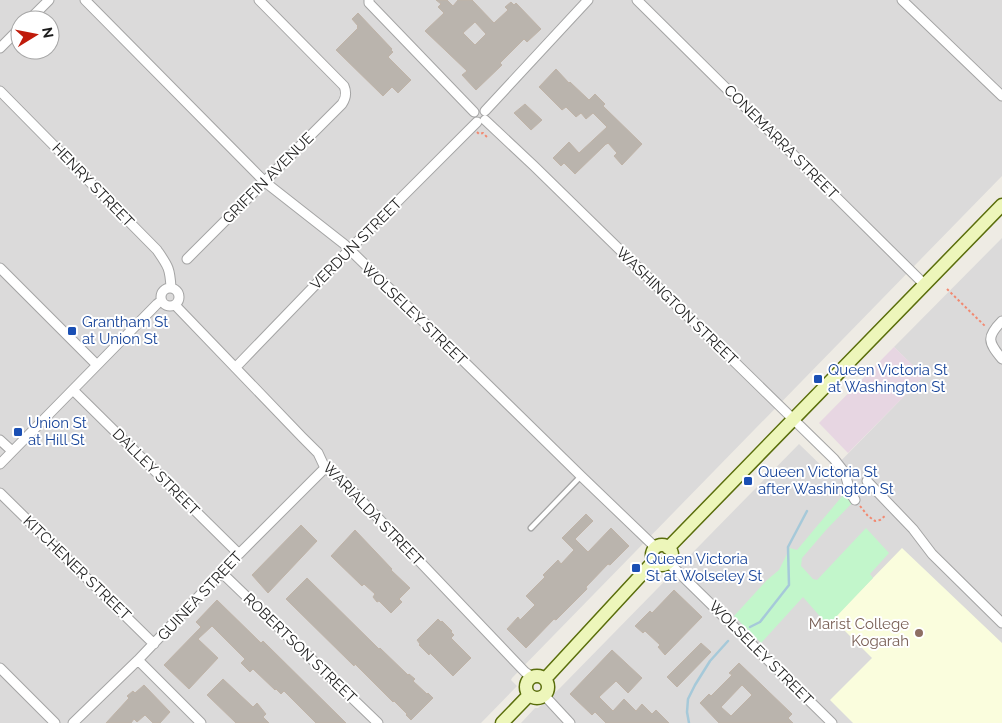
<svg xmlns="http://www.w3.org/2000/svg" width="1002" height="723" viewBox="0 0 1002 723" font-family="Raleway,sans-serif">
	<rect width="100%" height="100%" fill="#eeebe4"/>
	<path fill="#dbdada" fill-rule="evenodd" d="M0,0H1002V176L512,678L511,680L517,686L481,723H0ZM20,20H50V50H20Z
		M1002,238V723H521L535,708H538L560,688L799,444L829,473L924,376L894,347Z"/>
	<path fill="#e7d6e2" d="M894,347L924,376L848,453L819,423Z"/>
	<path fill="#fafddd" d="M902,548L1002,643V723H853L830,700L872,658L833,619Z"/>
	<path fill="#c2f6cb" d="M849,488L855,500L826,530L802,558L801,566L803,568L813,579L817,580L866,528L889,553L870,574L873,578L834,619L837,623L831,629L803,597L761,643L734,616L767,580L779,570L790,548L797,550Z"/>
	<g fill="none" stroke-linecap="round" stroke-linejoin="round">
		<path stroke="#a6c9d9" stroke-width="2.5" d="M750,627L760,622L789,585L788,547L807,511
			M689,723L687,712L688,699L695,685L710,661L728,641"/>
	</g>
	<path fill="#bab4ad" stroke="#bfb3a7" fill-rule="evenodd" d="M436,0H447L453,6L458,0H472L494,23L508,10L505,7L511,2L514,5L516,3L541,29L527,42L524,39L500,63L502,65L476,90L462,75L467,71L425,31L444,13L438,7L441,4ZM475,22L486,34L475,45L463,33Z
		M358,13L392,49L391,50L393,52L388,57L411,80L398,93L392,87L383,96L336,50L358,28L357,27L358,26L352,19Z
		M556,69L569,83L570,82L589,100L595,94L605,104L603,106L642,144L622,165L614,156L617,153L608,143L607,144H606L575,174L564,163L561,166L553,158L569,142L579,153L607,127L593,113L586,119L581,113L576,117L566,107L562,110L539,87Z
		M525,104L542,120L531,130L514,113Z
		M586,514L593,521L575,539L588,552L611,528L629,546L610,565L608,564L586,587L587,589L556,620L554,619L526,648L507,629L518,617L520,620L535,605L526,596L545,577L543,575L558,560L561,564L574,550L562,538Z
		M301,525L317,541L268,593L252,575Z
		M355,530L392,569L391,570L410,588L399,599L402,602L391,613L379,601L377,602L373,597L375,594L364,584L362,586L331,556Z
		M307,578L379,649L380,648L408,675L409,674L415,679L413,681L427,694L428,693L433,698L411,720L406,715L407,714L394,701L393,702L355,664L354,666L286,599Z
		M674,590L702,617L665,655L658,647L660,645L645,631L643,633L635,626L650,611L652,613Z
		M217,600L261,643L263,641L346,723H316L284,691L281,694L276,689L275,690L253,669L250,672L241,663L245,659L212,626L198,639L218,658L189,689L164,665L201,627L196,622Z
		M438,619L441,622L442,621L452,631L451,632L454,635L451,638L471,658L453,676L430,653L429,655L419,645L420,644L417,640Z
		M701,643L711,652L677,687L667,677Z
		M612,650L642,678L628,693L616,681L599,697L613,711L624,699L636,711L642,704L652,714L656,710L669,723H606L595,712L592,715L570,694Z
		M739,663L792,714L788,718L793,723H719L700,703L709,694L711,696L732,675L729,673ZM742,685L752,695L731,716L721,707Z
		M223,679L253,707L257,703L266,714L263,717L269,723H236L207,695Z
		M144,685L170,712L160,723H153L145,715L137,722L134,719L131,723H106L129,698L127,696L133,691L135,693Z"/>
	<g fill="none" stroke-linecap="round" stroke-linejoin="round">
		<g stroke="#a4a4a4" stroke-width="7">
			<path id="service" d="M531,528L581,476"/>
		</g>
		<g stroke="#a4a4a4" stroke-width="11">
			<path id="minor" d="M85,0L265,182L344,244L581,476L655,547
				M369,0V3L474,112
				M637,0L925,285
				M902,0L1002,96
				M29,20L49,0
				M0,48L20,28
				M0,91L157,250C168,266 170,268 171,288
				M485,111L588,0
				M485,120L534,166L834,459L845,473L850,492L855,500
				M187,259L342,104C346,98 347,93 344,86L259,0
				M0,268L97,365
				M161 297a9 9 0 1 1 18 0a9 9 0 1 1-18 0Z
				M175,305L302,437L318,453L325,468L340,478L525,672L532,677
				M1002,321C986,337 988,342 1002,359
				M236,367L349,250L477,122
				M73,390L239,554
				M0,440L12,451
				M0,464L157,304L161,301
				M867,481L913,529L932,554L1002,623
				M0,493L154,644
				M668,562L832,723
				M222,573L378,723
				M138,660L201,723
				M0,668L55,723
				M544,695L570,723
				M73,723L138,660L239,554L325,468"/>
		</g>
		<g stroke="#5a6e0b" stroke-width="15">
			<path id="secondary" d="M652 555a10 10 0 1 1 20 0a10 10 0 1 1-20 0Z
				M668,548L1002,205
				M526 687a11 11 0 1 1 22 0a11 11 0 1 1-22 0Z
				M545,679L654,561
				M502,723L529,695"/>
		</g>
		<path stroke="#f28971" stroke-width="2" stroke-dasharray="2.5 2.5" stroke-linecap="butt" d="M477,132L479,134L483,133L487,137
			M947,289L986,327
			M860,506L868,516L875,521L880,520L886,515"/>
		<use href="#service" stroke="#fff" stroke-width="4.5"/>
		<use href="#minor" stroke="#fff" stroke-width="9"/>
		<use href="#secondary" stroke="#edf6ba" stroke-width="12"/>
	</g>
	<g fill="#1a4fb4" stroke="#fff" stroke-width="2">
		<rect x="67" y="326" width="10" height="10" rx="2.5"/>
		<rect x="813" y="374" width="10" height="10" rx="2.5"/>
		<rect x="13" y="427" width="10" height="10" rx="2.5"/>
		<rect x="743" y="476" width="10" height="10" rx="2.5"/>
		<rect x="631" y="563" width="10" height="10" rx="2.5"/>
	</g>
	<circle fill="#8d6e63" stroke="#fff" stroke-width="2" cx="919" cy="633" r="5"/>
	<g text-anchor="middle" stroke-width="4" stroke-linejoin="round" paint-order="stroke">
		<g font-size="15" fill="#1d1d1d" stroke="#fff">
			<text transform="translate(781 142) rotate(45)" y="5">CONEMARRA STREET</text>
			<text transform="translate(268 178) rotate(-45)" y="5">GRIFFIN AVENUE</text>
			<text transform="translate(93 185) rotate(46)" y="5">HENRY STREET</text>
			<text transform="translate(356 244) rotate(-45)" y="5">VERDUN STREET</text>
			<text transform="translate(677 306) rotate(44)" y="5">WASHINGTON STREET</text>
			<text transform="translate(414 314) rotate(44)" y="5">WOLSELEY STREET</text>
			<text transform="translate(156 472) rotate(45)" y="5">DALLEY STREET</text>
			<text transform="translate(373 514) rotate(46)" y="5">WARIALDA STREET</text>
			<text transform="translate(77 568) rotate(44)" y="5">KITCHENER STREET</text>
			<text transform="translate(200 596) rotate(-47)" y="5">GUINEA STREET</text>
			<text transform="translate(300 648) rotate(44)" y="5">ROBERTSON STREET</text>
			<text transform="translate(761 653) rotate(45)" y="5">WOLSELEY STREET</text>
		</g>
		<g font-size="15" fill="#164399" stroke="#fff" text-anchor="start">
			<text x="82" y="327">Grantham St<tspan x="82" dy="17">at Union St</tspan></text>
			<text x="828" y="375">Queen Victoria St<tspan x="828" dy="17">at Washington St</tspan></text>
			<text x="28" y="428">Union St<tspan x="28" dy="17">at Hill St</tspan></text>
			<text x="758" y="477">Queen Victoria St<tspan x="758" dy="17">after Washington St</tspan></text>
			<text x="646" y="564">Queen Victoria<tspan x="646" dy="17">St at Wolseley St</tspan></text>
		</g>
		<g font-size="15" fill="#785e54" stroke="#fff" text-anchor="end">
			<text x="909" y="629">Marist College<tspan x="909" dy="17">Kogarah</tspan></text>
		</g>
	</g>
	<g transform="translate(35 35) rotate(80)"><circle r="24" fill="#ffffff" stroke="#a5a5a5"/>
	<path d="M0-4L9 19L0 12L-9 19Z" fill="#c01b0b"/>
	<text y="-8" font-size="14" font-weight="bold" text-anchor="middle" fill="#1d1d1d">N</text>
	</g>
</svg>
